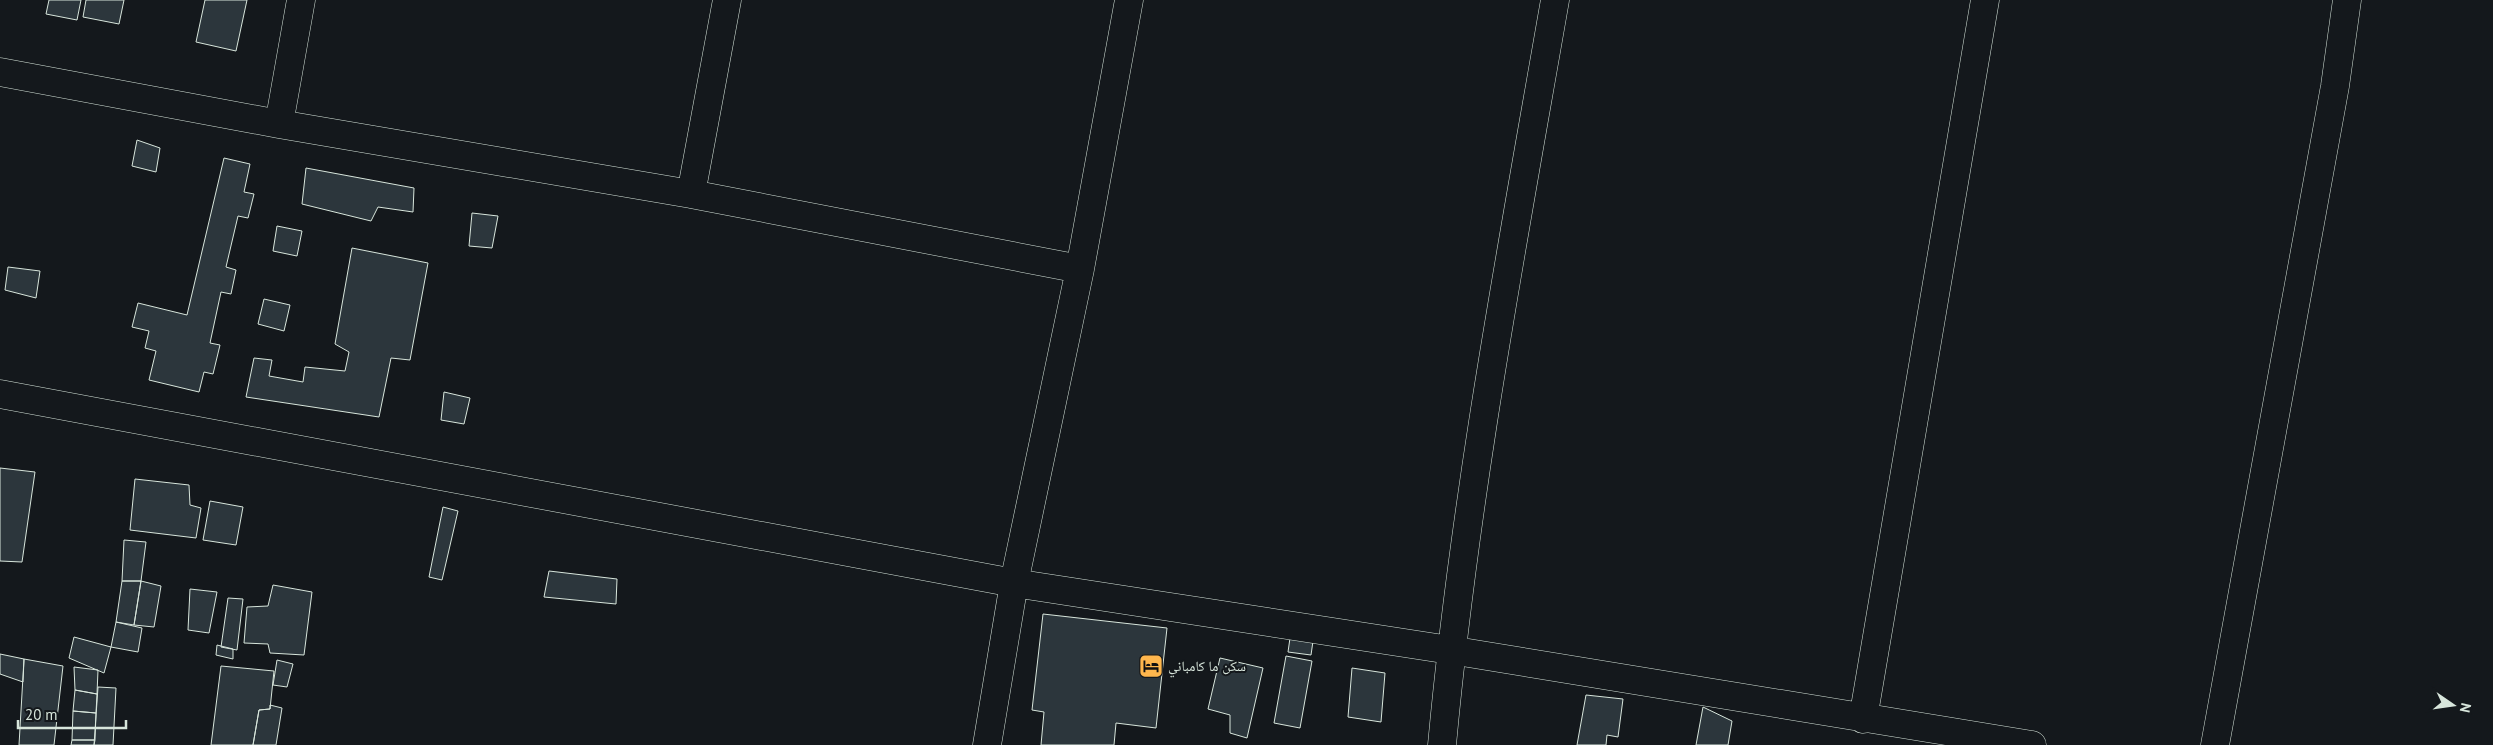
<svg xmlns="http://www.w3.org/2000/svg" width="2493" height="745" viewBox="0 0 2493 745" font-family="'PT Sans','Noto Naskh Arabic',sans-serif">
	<rect width="100%" height="100%" fill="#14181c"/>
	<path fill="#2c363c" stroke="#d8e6dc" d="M49,0H81L77,20L46,14Z
		M86,0H124L119,24L83,17Z
		M205,0H247L236,51L196,42Z
		M137,140L160,148L156,172L132,166Z
		M224,158L250,164L244,192L254,194L248,218L238,216L226,267L236,270L231,294L221,292L210,343L220,345L213,374L204,372L199,392L149,380L156,351L145,348L149,331L132,327L138,303L187,315Z
		M306,168L414,188L413,212L378,207L371,221L302,204Z
		M472,213L498,216L492,248L469,246Z
		M277,226L302,231L297,256L273,251Z
		M352,248L428,263L410,360L391,358L379,417L246,397L254,358L272,360L269,376L303,382L305,367L345,371L349,352L335,344Z
		M8,267L40,271L36,298L5,290Z
		M264,299L290,305L284,331L258,324Z
		M444,392L470,398L464,424L441,420Z
		M0,468L35,472L22,562L0,561Z
		M135,479L189,485L190,505L201,508L196,538L130,530Z
		M210,501L243,507L236,545L203,540Z
		M443,507L458,511L442,580L429,577Z
		M124,540L146,542L141,581H122Z
		M549,571L617,579L616,604L544,597Z
		M122,581H141L134,625L116,622Z
		M141,581L161,586L154,627L134,625Z
		M273,585L312,592L304,655L270,653L268,644L244,643L247,607L268,606Z
		M190,589L217,592L209,633L188,630Z
		M228,598L243,599L237,650L221,647Z
		M1043,614L1167,628L1156,728L1116,723L1114,745H1041L1044,712L1032,710Z
		M116,622L142,628L138,652L111,647Z
		M74,637L111,647L104,673L69,658Z
		M1290,638L1313,641L1311,655L1288,652Z
		M217,645L233,649V659L216,655Z
		M0,654L24,659L23,682L0,674Z
		M1286,656L1312,661L1300,728L1274,723Z
		M1220,658L1263,668L1247,738L1230,733V715L1208,709Z
		M24,659L63,666L54,745H19Z
		M277,660L293,664L287,687L273,685Z
		M221,666L274,671L270,709L259,710L253,745H211Z
		M74,667L98,670L97,694L75,690Z
		M1352,668L1385,673L1381,722L1348,717Z
		M98,687L116,688L113,745H94Z
		M75,690L97,694L96,713L73,711Z
		M1586,695L1623,699L1618,737L1607,735L1606,745H1577Z
		M270,705L282,708L276,745H253L259,710L270,709Z
		M1703,707L1732,721L1728,745H1696Z
		M73,711L96,713L95,740H72Z
		M72,740H95L94,745H71Z"/>
	<g fill="none" stroke-linecap="round" stroke-linejoin="round">
		<g stroke="#d8e6dc" stroke-width="29">
			<path id="street" d="M0,72L279,124L691,194L1080,269
				M279,124L301,0
				M691,194L727,0
				M0,394L1014,583L1450,650L2032,745
				M1863,719L1985,0
				M987,745L1014,583L1080,269L1129,0
				M1442,745C1465,495 1512,247 1555,0
				M2215,745L2335,86L2347,0"/>
		</g>
		<use href="#street" stroke="#14181c" stroke-width="28"/>
	</g>
	<defs>
		<g id="hotel-square" transform="scale(1.25)"><rect x="-9" y="-9" width="18" height="18" rx="4" fill="#ffb74d" stroke="#14181c"/><path d="M-6-4.5h1.5V1H6V5H4.5V3h-9V5H-6ZM-4 0a1.8 1.8 0 1 1 3.6 0ZM.5 0V-2.5h3Q6-2.5 6 0Z" fill="#111"/></g>
	</defs>
	<g fill-rule="evenodd">
		<use href="#hotel-square" x="1151" y="666"/>
	</g>
	<g text-anchor="middle" stroke-width="4" stroke-linejoin="round" paint-order="stroke">
		<g font-size="14" fill="#d8e6dc" stroke="#14181c" text-anchor="start">
			<text x="1168" y="671">سكن ما كامباني</text>
		</g>
	</g>
	<g transform="translate(2453 705) rotate(103)" stroke="#14181c" stroke-width="4" paint-order="stroke">
	<path d="M0-4L9 19L0 12L-9 19Z" fill="#d8e6dc"/>
	<text y="-8" font-size="14" font-weight="bold" text-anchor="middle" fill="#d8e6dc">N</text>
	</g>
	<path d="M18 720v8h108v-8" fill="none" stroke="#d8e6dc" stroke-width="2.5"/>
	<text x="25" y="720" font-size="15" fill="#d8e6dc" stroke="#14181c" stroke-width="4" paint-order="stroke">20 m</text>
</svg>
